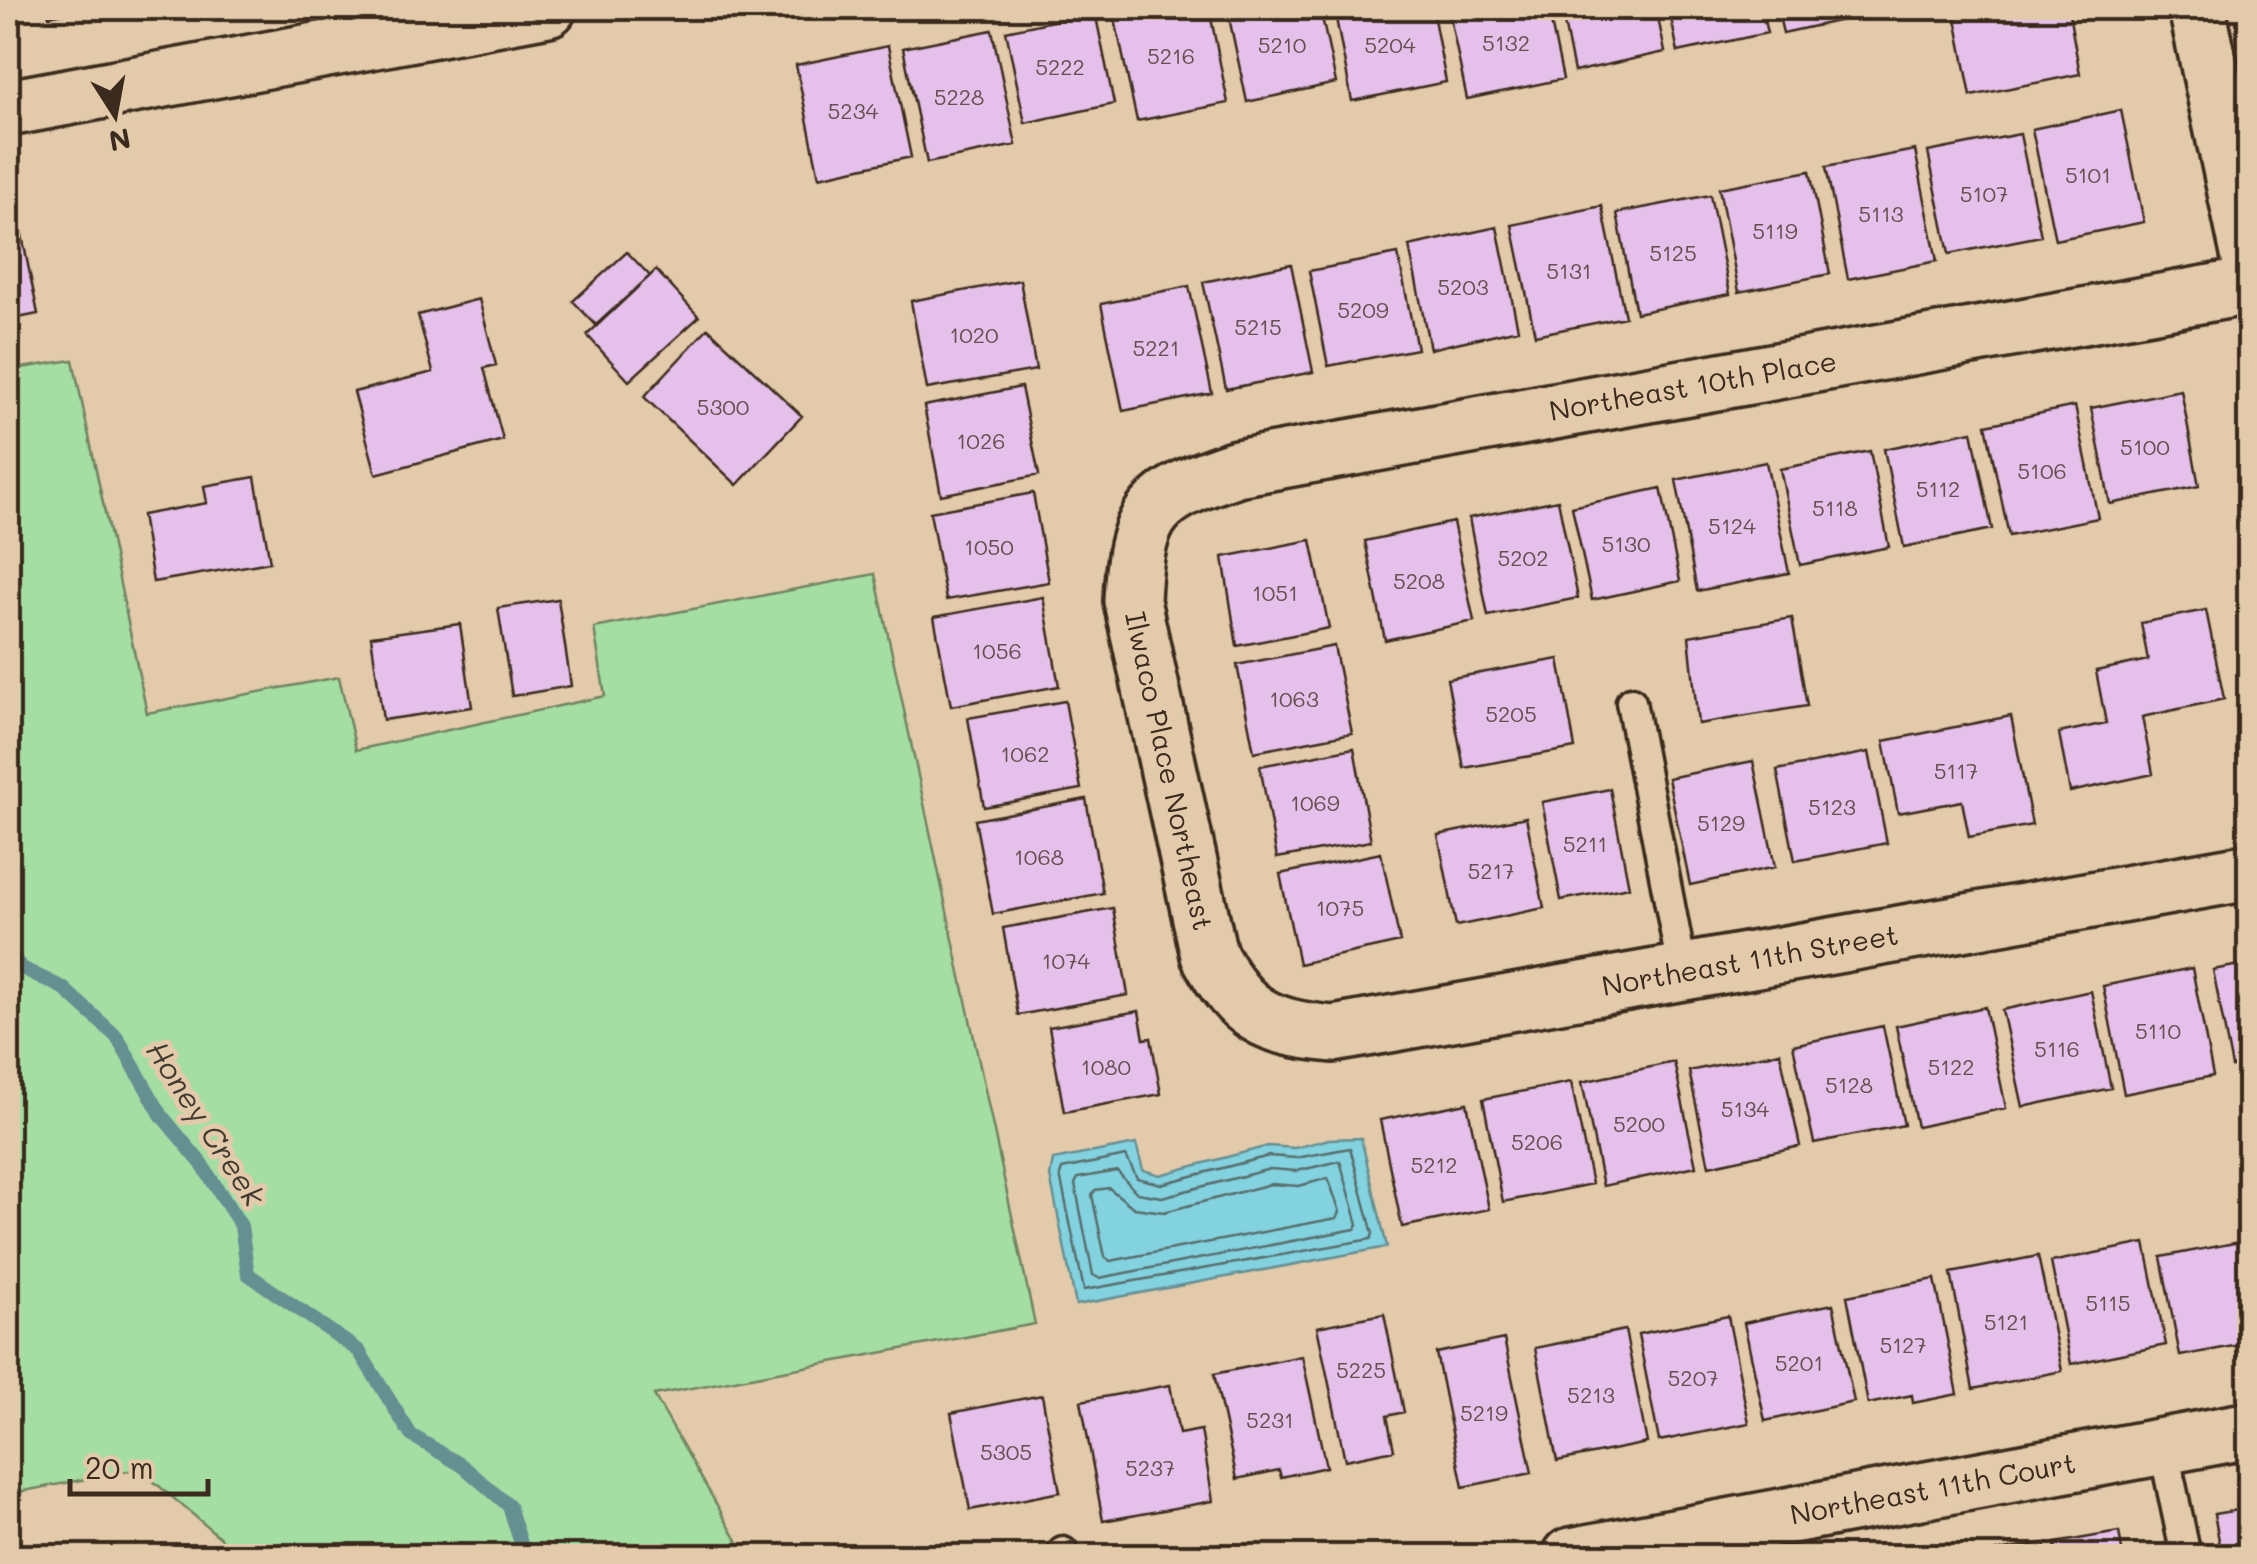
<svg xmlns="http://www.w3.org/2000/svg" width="2257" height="1564" viewBox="0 0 2257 1564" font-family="Mali,sans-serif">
	<rect width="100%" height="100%" fill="#e2caaa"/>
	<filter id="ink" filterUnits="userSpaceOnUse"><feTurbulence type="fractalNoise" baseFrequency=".01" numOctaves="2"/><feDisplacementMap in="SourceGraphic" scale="20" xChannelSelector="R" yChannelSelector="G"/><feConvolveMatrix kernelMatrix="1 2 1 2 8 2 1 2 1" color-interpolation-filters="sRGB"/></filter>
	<g filter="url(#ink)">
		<path fill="#a4dea3" stroke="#708460" stroke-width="2.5" d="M73,360L147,713L339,677L356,750L605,696L594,628L875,574L1035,1324L654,1395L746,1556H242L139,1469L8,1494V370Z"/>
		<path fill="#83d2e0" stroke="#668f92" stroke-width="2.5" d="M1361,1138L1387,1247L1076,1305L1050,1176L1053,1160L1136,1144L1143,1170L1160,1175L1268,1146L1295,1148L1329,1139Z"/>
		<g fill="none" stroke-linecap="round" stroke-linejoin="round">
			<path stroke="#586d6c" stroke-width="2.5" d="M1350,1148L1373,1234L1371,1239L1084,1290L1060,1175L1062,1169L1126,1156L1137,1178L1161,1184L1269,1156L1296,1158Z
				M1340,1161L1358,1224L1355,1229L1099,1278L1093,1275L1075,1184L1078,1178L1117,1171L1137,1193L1162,1197L1270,1169L1297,1171Z
				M1328,1178L1340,1212L1337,1218L1110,1261L1105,1257L1092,1195L1095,1190L1109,1188L1134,1208L1164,1212L1271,1184L1299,1186Z"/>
			<path stroke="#668f92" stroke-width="14" d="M8,952L22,968L63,988L117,1037L162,1116L201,1163L241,1226L248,1274L359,1351L411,1435L463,1466L509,1506L525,1556"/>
		</g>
		<path fill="#e4c0ea" stroke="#3b2a1e" stroke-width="2.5" d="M47,8H88L49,16Z
			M1125,8H1209L1228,103L1137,121L1113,10Z
			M1227,8H1320L1336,83L1247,102Z
			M1334,8H1432L1446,82L1352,101Z
			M1448,8H1548L1563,79L1467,99Z
			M1561,8H1656L1665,52L1574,72Z
			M1669,8H1761L1767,33L1678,52Z
			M1777,8H1869L1870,14L1783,33Z
			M1954,8H2068L2080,74L1971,96Z
			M1095,12L1114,104L1025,123L1006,31Z
			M992,30L1016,145L927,163L903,48Z
			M888,46L911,157L819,177L796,65Z
			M2121,110L2144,222L2055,240L2032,129Z
			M2020,134L2041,236L1949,254L1928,152Z
			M1915,150L1937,261L1848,279L1826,167Z
			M1810,171L1830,274L1739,292L1719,188Z
			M1710,195L1730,294L1636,313L1617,213Z
			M15,201L38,314L8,320V203Z
			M1602,206L1625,317L1535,335L1512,225Z
			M1497,227L1518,329L1430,349L1409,246Z
			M627,252L650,276L596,325L573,301Z
			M1398,254L1417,349L1328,366L1309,271Z
			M1291,264L1313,372L1226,389L1203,282Z
			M656,270L699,317L629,381L587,335Z
			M1020,280L1036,370L927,389L911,301Z
			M1189,286L1212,393L1123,411L1101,304Z
			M479,299L496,365L484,368L503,440L376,474L354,392L433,372L418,315Z
			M708,328L802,416L737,485L644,397Z
			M1021,387L1039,475L941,495L924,406Z
			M2181,390L2199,486L2110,504L2091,408Z
			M2075,406L2098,518L2009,536L1986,425Z
			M1972,431L1992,529L1904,547L1884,449Z
			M1870,451L1889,547L1800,565L1780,469Z
			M1766,462L1789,573L1697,591L1676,480Z
			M255,477L270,562L153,582L142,515L207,503L204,486Z
			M1661,488L1680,581L1592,600L1572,507Z
			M1033,493L1049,582L946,600L930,512Z
			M1558,500L1578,598L1488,616L1469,518Z
			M1453,522L1474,621L1385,640L1365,541Z
			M1311,540L1329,628L1237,646L1223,557Z
			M1043,597L1059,686L951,706L934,617Z
			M558,599L571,686L512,696L498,608Z
			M2206,610L2224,699L2142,717L2153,774L2070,792L2059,733L2106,723L2096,671L2148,660L2141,623Z
			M1792,618L1807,706L1698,724L1689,636Z
			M460,624L472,707L383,720L371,636Z
			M1334,646L1352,733L1254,752L1237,665Z
			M1559,659L1575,748L1464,768L1447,679Z
			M1065,701L1081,789L984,807L968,718Z
			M2011,716L2032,825L1969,837L1962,801L1898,813L1884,741Z
			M1354,748L1371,841L1277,858L1260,766Z
			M1869,752L1887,843L1795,861L1777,770Z
			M1753,761L1775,867L1690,885L1668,778Z
			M1610,789L1629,887L1561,900L1542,802Z
			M1086,799L1103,893L993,914L975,820Z
			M1526,817L1544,908L1456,926L1438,835Z
			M1381,853L1400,942L1299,964L1280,874Z
			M1113,908L1128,995L1018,1015L1003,928Z
			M2250,963V1064L2232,1067L2213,970Z
			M2192,968L2213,1076L2124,1094L2103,986Z
			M2091,991L2111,1088L2023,1107L2002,1010Z
			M1985,1007L2006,1108L1917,1127L1896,1026Z
			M1139,1011L1144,1039L1151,1038L1161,1094L1064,1112L1049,1027Z
			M1883,1026L1904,1125L1814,1143L1793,1045Z
			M1780,1052L1800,1146L1709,1166L1689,1071Z
			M1674,1062L1696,1166L1603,1186L1582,1082Z
			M1571,1082L1592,1184L1503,1202L1483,1099Z
			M1467,1103L1489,1209L1402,1227L1380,1120Z
			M2250,1240V1343L2180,1356L2161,1257Z
			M2145,1243L2166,1345L2071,1364L2051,1262Z
			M2038,1256L2062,1371L1973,1389L1951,1273Z
			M1935,1279L1958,1394L1913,1403L1912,1395L1868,1404L1847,1296Z
			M1833,1304L1854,1402L1765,1421L1744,1323Z
			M1384,1314L1404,1412L1387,1416L1394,1450L1345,1460L1317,1327Z
			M1728,1316L1749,1423L1659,1441L1638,1334Z
			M1625,1330L1647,1443L1557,1461L1535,1348Z
			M1504,1339L1532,1473L1463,1487L1436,1353Z
			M1302,1356L1326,1467L1281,1477L1279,1470L1237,1479L1214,1374Z
			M1170,1385L1179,1434L1201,1430L1213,1501L1103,1521L1081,1401Z
			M1042,1395L1060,1492L970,1510L951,1413Z
			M2250,1508V1556H2222L2214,1514Z
			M2119,1532L2123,1556H2057L2055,1543Z
			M2044,1543L2047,1556H1970Z"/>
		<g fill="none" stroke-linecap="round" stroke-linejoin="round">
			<g stroke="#3b2a1e" stroke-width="35">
				<path id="service" d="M1631,702L1683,973
					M2163,1446L2186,1556
					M1063,1552L1064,1556"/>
			</g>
			<g stroke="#3b2a1e" stroke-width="62">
				<g id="minor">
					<path d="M2197,8L2250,258"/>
					<path d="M8,108L548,8"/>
					<path id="s1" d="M2250,286L1237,468C1152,496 1136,510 1132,601L1209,955C1242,1016 1265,1027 1333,1034L2250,872"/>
					<path id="s2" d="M1571,1556L2250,1430"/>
				</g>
			</g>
			<use href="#service" stroke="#e2caaa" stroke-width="28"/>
			<use href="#minor" stroke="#e2caaa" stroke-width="55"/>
		</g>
	</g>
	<g text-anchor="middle" stroke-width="10" stroke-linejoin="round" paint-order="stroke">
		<g font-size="22" fill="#655051">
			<text x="1506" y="51">5132</text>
			<text x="1282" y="53">5210</text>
			<text x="1390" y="53">5204</text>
			<text x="1171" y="64">5216</text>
			<text x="1060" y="75">5222</text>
			<text x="959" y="105">5228</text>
			<text x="853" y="119">5234</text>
			<text x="2088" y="183">5101</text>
			<text x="1984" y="202">5107</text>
			<text x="1881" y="222">5113</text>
			<text x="1775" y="239">5119</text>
			<text x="1673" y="261">5125</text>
			<text x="1569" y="279">5131</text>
			<text x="1463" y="295">5203</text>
			<text x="1363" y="318">5209</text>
			<text x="1258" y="335">5215</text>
			<text x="974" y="343">1020</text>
			<text x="1156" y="356">5221</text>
			<text x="723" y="415">5300</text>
			<text x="981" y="449">1026</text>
			<text x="2145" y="455">5100</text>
			<text x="2042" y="479">5106</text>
			<text x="1938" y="497">5112</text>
			<text x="1835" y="516">5118</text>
			<text x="1732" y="534">5124</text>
			<text x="1626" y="552">5130</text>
			<text x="989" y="555">1050</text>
			<text x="1523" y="566">5202</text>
			<text x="1419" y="589">5208</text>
			<text x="1275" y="601">1051</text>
			<text x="997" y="659">1056</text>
			<text x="1294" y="707">1063</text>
			<text x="1511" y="722">5205</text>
			<text x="1025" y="762">1062</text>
			<text x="1956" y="779">5117</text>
			<text x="1315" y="811">1069</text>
			<text x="1832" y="815">5123</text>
			<text x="1721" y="831">5129</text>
			<text x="1585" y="852">5211</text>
			<text x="1039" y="865">1068</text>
			<text x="1491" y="879">5217</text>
			<text x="1340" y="916">1075</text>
			<text x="1066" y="969">1074</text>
			<text x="2158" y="1039">5110</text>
			<text x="2057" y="1057">5116</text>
			<text x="1106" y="1075">1080</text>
			<text x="1951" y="1075">5122</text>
			<text x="1849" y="1093">5128</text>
			<text x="1745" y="1117">5134</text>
			<text x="1639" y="1132">5200</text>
			<text x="1537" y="1150">5206</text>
			<text x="1434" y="1173">5212</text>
			<text x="2108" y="1311">5115</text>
			<text x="2006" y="1330">5121</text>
			<text x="1903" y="1353">5127</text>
			<text x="1799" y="1371">5201</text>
			<text x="1361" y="1378">5225</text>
			<text x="1693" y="1386">5207</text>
			<text x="1591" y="1403">5213</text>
			<text x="1484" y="1421">5219</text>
			<text x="1270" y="1428">5231</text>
			<text x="1006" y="1460">5305</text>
			<text x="1150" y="1476">5237</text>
		</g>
		<g font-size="28" fill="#3b2a1e" stroke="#e2caaa">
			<text transform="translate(1693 386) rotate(-10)" y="10">Northeast 10th Place</text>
			<text dy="10" stroke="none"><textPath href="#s1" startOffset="1392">Ilwaco Place Northeast</textPath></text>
			<text dy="10" stroke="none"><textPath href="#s1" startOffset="2160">Northeast 11th Street</textPath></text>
			<text dy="10" stroke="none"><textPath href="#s2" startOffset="368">Northeast 11th Court</textPath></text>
		</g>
		<g font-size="30" font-style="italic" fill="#423b31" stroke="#e2caaa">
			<text transform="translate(205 1124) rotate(57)" y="10">Honey Creek</text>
		</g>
	</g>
	<rect width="2257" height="1564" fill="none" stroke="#e2caaa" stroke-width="40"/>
	<rect x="20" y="20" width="2217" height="1524" fill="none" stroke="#3b2a1e" stroke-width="4" filter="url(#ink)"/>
	<g transform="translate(115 115) rotate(169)" stroke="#e2caaa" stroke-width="8" paint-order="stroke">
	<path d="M0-8L18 38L0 25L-18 38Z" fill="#3b2a1e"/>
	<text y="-15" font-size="28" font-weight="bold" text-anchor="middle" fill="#3b2a1e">N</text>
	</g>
	<path d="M70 1479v15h138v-15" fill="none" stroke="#3b2a1e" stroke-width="5"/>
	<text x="85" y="1479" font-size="30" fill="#3b2a1e" stroke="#e2caaa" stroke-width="8" paint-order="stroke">20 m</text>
</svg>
